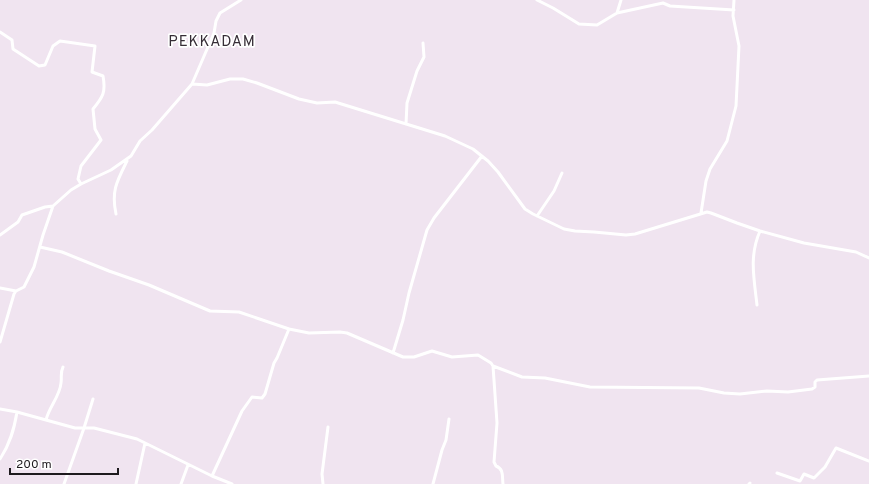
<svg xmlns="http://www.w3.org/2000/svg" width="869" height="484" viewBox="0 0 869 484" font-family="Overpass,sans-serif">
	<rect width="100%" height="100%" fill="#f0e4f0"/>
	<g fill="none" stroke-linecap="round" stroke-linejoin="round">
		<path stroke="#fff" stroke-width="3" d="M537,0L553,8L579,24L597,25L617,13L621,0
			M617,13L663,3L670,6L734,10
			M0,32L12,40L13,49L39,66L45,65L53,46L60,41L95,46L92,72L103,76C106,92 103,97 93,109L95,129L101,140L81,166L78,179L81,184
			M192,84L207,85L230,79H243L257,83L299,99L317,103L335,102L445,136L473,149L488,161L498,172L525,209L533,214L564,229L575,231L594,232L626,235L635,234L707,212L711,213L737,223L760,231L804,243L856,252L869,258
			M406,124L407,103L417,71L424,57L423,43
			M701,213L706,181L710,169L727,141L736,106L739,46L733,16L734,0
			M116,214C111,191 117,181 127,161
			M537,216L554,191L562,173
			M0,235L18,222L22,215L45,207L53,206
			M40,247L62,252L109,271L149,285L210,311L239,312L289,329L309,333L340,332L347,333L403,357H414L432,351L452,357L478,355L491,363L493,366L522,377L545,378L590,387L699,388L724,393L740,394L767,391L788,392L812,389L815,387V382L817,380L869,376
			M0,288L16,291
			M757,305C754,278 749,256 760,231
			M0,342L14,294L16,291L24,287L34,267L43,235L53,206L71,190L81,184L111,170L131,156L140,141L152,130L192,84L214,33L216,21L220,13L241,0
			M393,353L403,320L409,293L427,230L434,218L482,156
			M493,366L497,423L494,462L496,466C504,469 502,476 503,484
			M93,399L84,428H94L137,439L212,476L232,484
			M0,409L17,412L75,428H84L64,484
			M46,420C49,407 60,396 61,383C62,378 60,373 63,367
			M0,459C10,444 14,430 17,412
			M777,473L800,481L804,474L814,478L825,467L836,448L869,461
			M212,476L242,411L252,397L262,398L265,394L274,363L277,358L289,329
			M136,484L145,443
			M181,484L188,465
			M323,484L322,474L328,427
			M433,484L442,450L446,440L449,419
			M749,484L750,483"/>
	</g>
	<g text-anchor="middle" stroke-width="3.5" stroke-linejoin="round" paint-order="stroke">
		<g font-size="15" letter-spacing="1" fill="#362d36" stroke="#fff">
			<text x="212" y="46">PEKKADAM</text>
		</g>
	</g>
	<path d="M10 468v6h108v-6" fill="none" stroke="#1e1a1e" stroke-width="2"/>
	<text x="16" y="468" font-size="12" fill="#1e1a1e" stroke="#ffffff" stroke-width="3" paint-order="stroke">200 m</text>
</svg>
